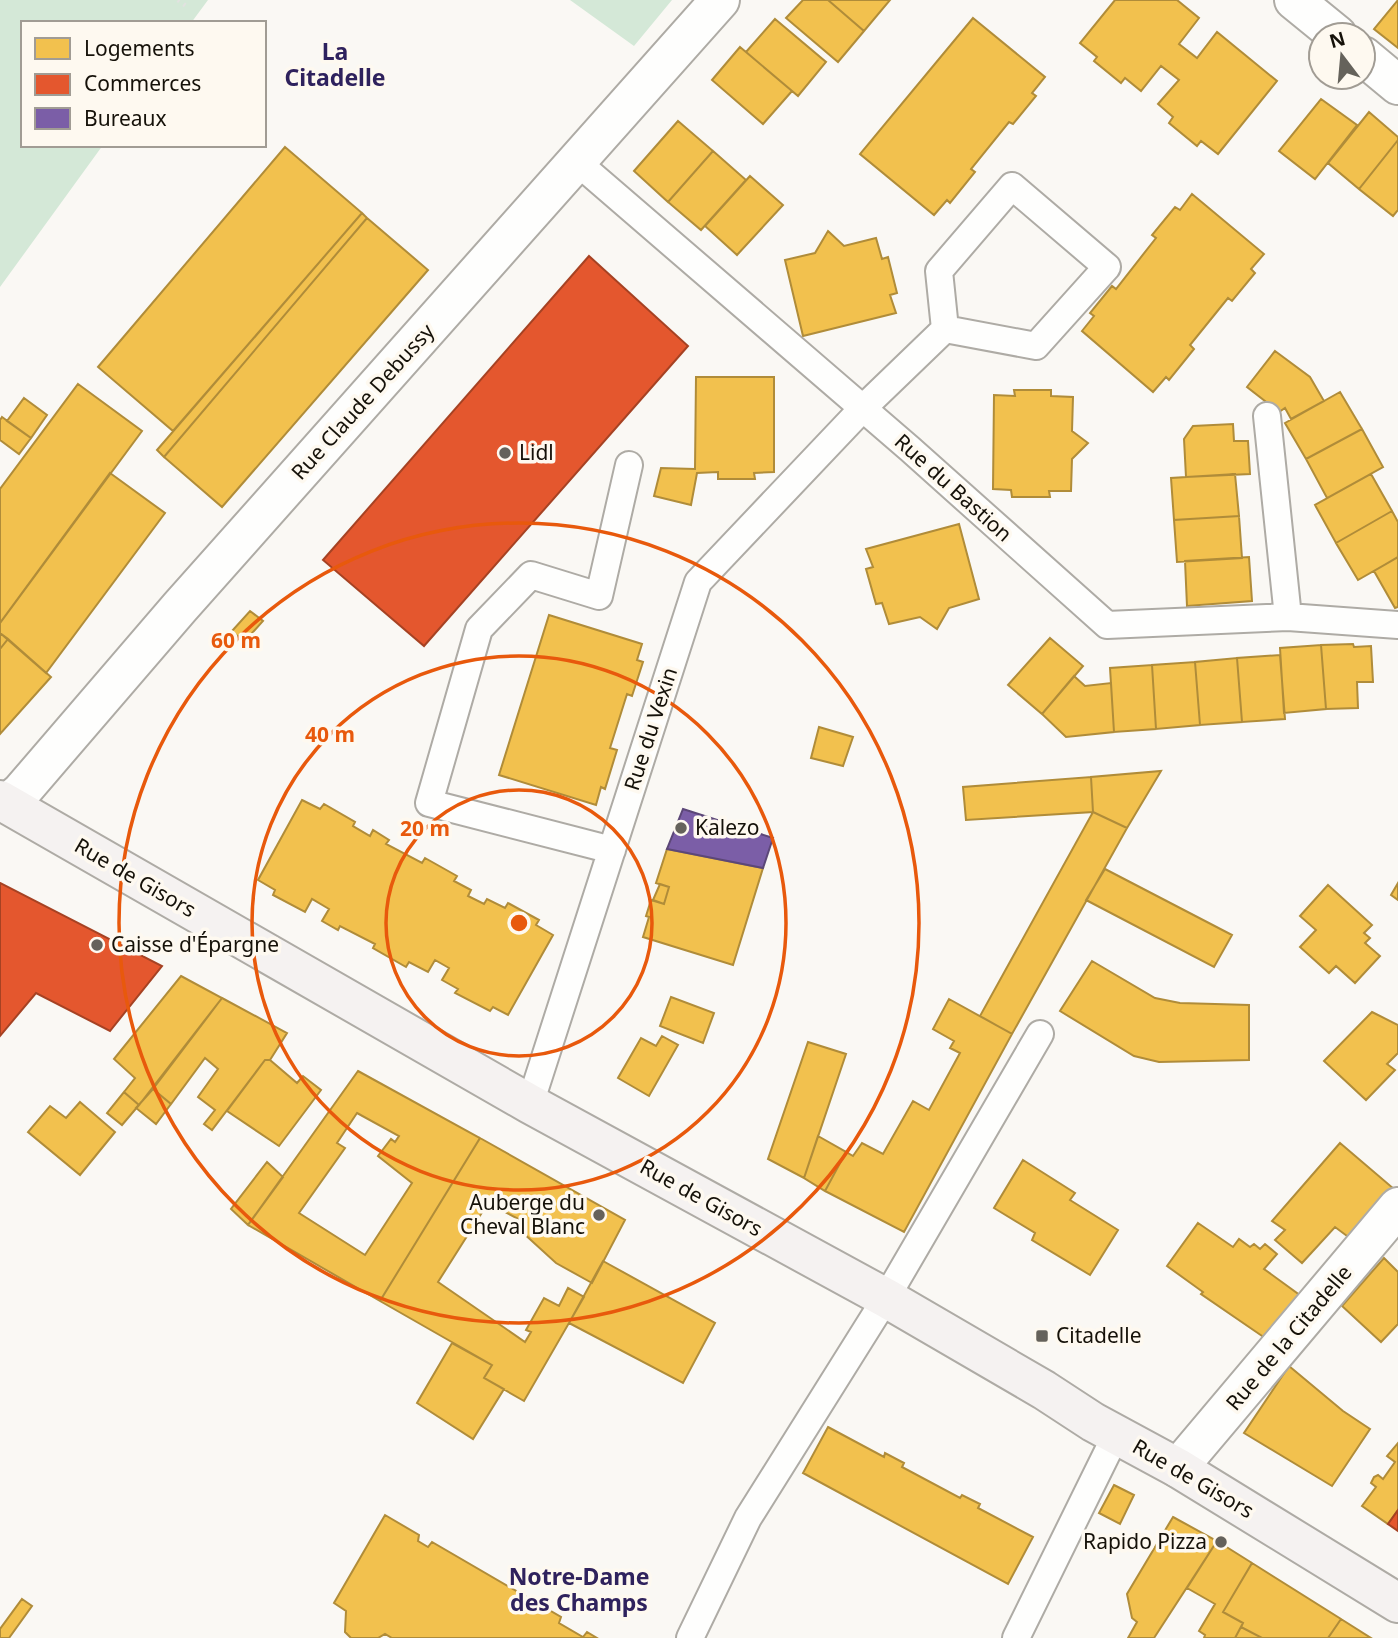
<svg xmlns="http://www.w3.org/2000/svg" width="1398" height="1638" viewBox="0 0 1398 1638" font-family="'Noto Sans',sans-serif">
	<rect width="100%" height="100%" fill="#faf8f4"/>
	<path fill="#d4e8d7" d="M0,0H208L191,23H23V145H103L0,287Z
		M570,0H672L634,46Z"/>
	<path fill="#f2c14e" stroke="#b08c39" stroke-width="2" fill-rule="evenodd" d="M803,0H828L864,31L838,62L786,18Z
		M828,0H890L864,31Z
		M1115,0H1177L1199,18L1179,44L1197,58L1217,32L1277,81L1218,154L1201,141L1197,146L1169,123L1173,117L1158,104L1179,80L1161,66L1141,91L1125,78L1121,83L1094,61L1097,57L1080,43Z
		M1398,0V48L1374,29Z
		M973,18L1045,77L1032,93L1036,96L1013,124L1009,122L971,169L975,172L950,203L947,200L934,215L860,154Z
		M775,19L826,62L798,96L746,52Z
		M740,47L792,91L763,124L712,80Z
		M1321,99L1357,125L1315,179L1279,151Z
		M1369,112L1398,137V140L1359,189L1328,163Z
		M678,121L713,151L668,202L634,171Z
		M1398,140V210L1393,216L1359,189Z
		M285,147L362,213L173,431L98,367Z
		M713,151L746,180L701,230L668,202Z
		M750,176L783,205L737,255L705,226Z
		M1192,194L1264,254L1251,269L1255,273L1232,301L1228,298L1190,345L1194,349L1169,380L1166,377L1153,392L1082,331L1094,316L1090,313L1112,286L1116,289L1156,238L1152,235L1175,207L1180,210Z
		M362,213L367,218L164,457L157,450Z
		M367,218L428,270L222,507L164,457Z
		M828,231L844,246L876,238L882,259L888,257L897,293L890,295L896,313L803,336L785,260L815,253Z
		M1275,351L1310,377L1324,401L1291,419L1285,408L1279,412L1247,387Z
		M696,377H774V472L754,473L755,479H718V472L697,473L691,505L654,496L661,468L695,469Z
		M78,384L142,431L0,623V489Z
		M1014,390H1051V396L1073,397L1072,431L1088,443L1072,459L1071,491H1049L1050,497H1012L1011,490L993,489L994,395L1015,396Z
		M1340,392L1362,429L1306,459L1285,423Z
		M24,398L47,415L31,438L7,421Z
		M2,417L31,438L19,454L0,440V420Z
		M1233,424L1234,441H1248L1250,474L1186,477L1184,439L1193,426Z
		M1362,429L1383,467L1327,498L1306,459Z
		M110,473L165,513L46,673L0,633V623Z
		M1235,474L1239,516L1174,520L1171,478Z
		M1371,474L1392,511L1336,543L1315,505Z
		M1392,511L1398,522V557L1358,580L1336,543Z
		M1239,516L1242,558L1177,562L1174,520Z
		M959,524L979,599L949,608L937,629L920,617L889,624L882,603L876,604L866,569L873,567L866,549Z
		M1249,557L1252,601L1187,606L1185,561Z
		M1398,557V607L1395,608L1374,571Z
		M250,611L263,621L244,642L232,631Z
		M549,615L642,644L637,660L643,662L632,696L627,694L610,748L617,750L605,789L601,787L596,805L499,775Z
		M0,633L8,639L0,649Z
		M1050,638L1083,666L1042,714L1008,685Z
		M8,639L51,677L0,734V649Z
		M1353,644L1354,647L1371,646L1373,682H1357L1358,708L1326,709L1321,645Z
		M1321,645L1326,709L1284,713L1280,648Z
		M1280,655L1285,719L1242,722L1237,658Z
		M1237,658L1242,722L1200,725L1195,662Z
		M1195,662L1200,725L1156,729L1152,665Z
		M1152,665L1156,729L1114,732L1110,668Z
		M1074,676L1085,686L1111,683L1114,732L1066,737L1042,714Z
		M819,727L853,737L843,766L811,758Z
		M1161,771L1127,828L1093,812L1091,777Z
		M1091,777L1093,812L966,820L963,787Z
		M302,800L320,809L324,804L355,822L353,826L370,836L373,830L389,840L386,844L422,863L425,858L457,876L454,881L471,890L468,896L484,904L487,899L505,908L508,903L539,920L536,925L553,935L508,1015L493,1007L490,1011L455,993L458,989L442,980L449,968L435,960L428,972L409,962L406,967L373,948L375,944L340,926L338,930L322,921L329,909L312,899L305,912L273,895L275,890L258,880Z
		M1093,812L1127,828L1012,1034L980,1016Z
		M667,849L763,868L733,965L643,937L649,917L646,916L651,900L664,904L669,887L656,883Z
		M1105,869L1232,935L1214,967L1086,900Z
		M1398,883V900L1391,895Z
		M660,884L669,887L664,904L653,900Z
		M1328,885L1372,925L1364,933L1370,938L1365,943L1380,956L1355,983L1336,966L1329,973L1300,947L1316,930L1300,916Z
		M1092,961L1155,998L1180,1003L1249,1005V1060L1159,1062L1134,1056L1060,1011Z
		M181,976L222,998L139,1105L124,1092L135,1078L114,1059Z
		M671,997L714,1013L703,1043L660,1026Z
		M222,998L287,1033L270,1060H265L212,1130L204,1124L215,1110L198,1097L218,1069L205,1058L171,1104L153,1089Z
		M949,999L1012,1034L904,1232L825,1191L846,1152L853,1156L862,1143L883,1154L913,1101L929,1110L960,1053L950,1048L954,1041L933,1029Z
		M1372,1012L1398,1025V1053L1387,1064L1395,1070L1366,1100L1324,1061Z
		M662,1036L678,1045L649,1096L618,1078L641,1038L656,1046Z
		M808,1042L846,1054L804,1178L768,1159Z
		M265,1060H270L297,1083L303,1076L321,1090L279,1146L227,1111Z
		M358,1071L480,1138L380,1301L248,1225ZM357,1113L399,1136L395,1142L391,1139L378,1156L412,1183L365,1255L299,1213L345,1148L337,1143Z
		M153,1089L171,1104L156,1124L136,1108Z
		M124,1092L139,1105L122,1125L107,1113Z
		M80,1102L115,1132L80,1175L28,1132L50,1106L66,1118Z
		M818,1136L846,1152L825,1191L804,1178Z
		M480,1138L625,1220L592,1283L556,1263L521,1231L526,1223L488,1203L438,1282L525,1342L531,1332L526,1330L544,1298L559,1306L568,1288L584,1297L524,1401L484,1378L492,1365L380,1301Z
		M1340,1143L1394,1189L1351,1239L1335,1227L1302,1263L1275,1240L1285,1230L1272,1221Z
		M1023,1160L1075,1193L1070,1200L1118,1230L1090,1275L1032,1240L1035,1233L994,1208Z
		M267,1162L283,1177L248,1225L231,1209Z
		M1198,1223L1233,1247L1239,1239L1250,1247L1254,1244L1260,1249L1265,1244L1277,1254L1264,1269L1301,1296L1265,1338L1201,1294L1203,1292L1167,1266Z
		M1384,1258L1398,1272V1324L1381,1342L1342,1306Z
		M603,1261L715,1323L683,1383L569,1323Z
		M452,1343L492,1365L484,1378L504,1389L473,1439L417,1403Z
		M1289,1366L1343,1411L1370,1429L1332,1486L1244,1433Z
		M828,1427L884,1457L885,1453L904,1463L902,1467L960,1498L962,1495L980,1504L978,1508L1033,1537L1008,1584L803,1473Z
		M1398,1443V1510L1388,1524L1362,1506L1376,1487L1371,1483L1374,1477L1378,1475L1383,1479L1395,1462L1387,1456Z
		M1114,1485L1134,1495L1120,1524L1099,1513Z
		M385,1515L419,1535L418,1541L428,1547L432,1542L561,1617L559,1623L583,1637L587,1632L597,1638H392L385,1634L378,1638H351L345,1632L346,1611L334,1603Z
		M1173,1517L1217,1541L1154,1638H1128L1137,1622L1132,1618L1127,1594Z
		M1217,1541L1252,1563L1223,1612L1243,1623L1235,1638H1204L1205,1635L1199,1631L1215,1604L1187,1588Z
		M1252,1563L1341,1619L1328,1638H1262L1241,1627L1243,1623L1223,1612Z
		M22,1599L32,1606L9,1638H0V1629Z
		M1341,1619L1371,1638H1328Z
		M1241,1627L1262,1638H1235Z"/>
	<path fill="#e4572e" stroke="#a64223" stroke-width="2" d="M589,256L688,346L424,646L323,560Z
		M0,883L162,966L110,1031L36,993L0,1036Z
		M1398,1510V1531L1388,1524Z"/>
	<path fill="#7b5ea7" stroke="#5c4778" stroke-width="2" d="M683,809L773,838L763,868L667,849Z"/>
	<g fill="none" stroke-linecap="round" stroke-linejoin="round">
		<g stroke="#aeaba5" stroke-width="30">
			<path id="service" d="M577,162L910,449L1107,625L1288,617L1398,625
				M1267,416L1288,617
				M612,850L429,803L479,629L531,575L599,596L629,465
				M530,1104L698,582L863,408L945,329L939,271L1012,186L1107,267L1036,346L945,329
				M690,1638L748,1518L886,1298L1040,1034
				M1016,1638L1116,1435"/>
		</g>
		<g stroke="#aeaba5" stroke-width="42">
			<path id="minor" d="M1294,0L1337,35
				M1363,56L1398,85
				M7,804L21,792L180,607L720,0"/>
		</g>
		<g stroke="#aeaba5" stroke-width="42">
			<path id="tertiary" d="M1178,1468L1398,1207"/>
		</g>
		<g stroke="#aeaba5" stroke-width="42">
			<path id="secondary" d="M0,800L530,1104L886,1298L1044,1390L1093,1422L1178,1468L1398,1603"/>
		</g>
		<path stroke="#e2e2e0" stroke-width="4.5" stroke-dasharray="2 5" stroke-linecap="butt" d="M178,0L186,6"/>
		<use href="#service" stroke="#fefefd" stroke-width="26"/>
		<use href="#minor" stroke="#fefefd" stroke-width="38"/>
		<use href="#tertiary" stroke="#fefefd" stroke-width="38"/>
		<use href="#secondary" stroke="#f5f2f1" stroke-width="38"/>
	</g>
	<g fill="none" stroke="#e8590c" stroke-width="3.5">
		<circle cx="519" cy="923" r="133"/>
		<circle cx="519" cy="923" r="267"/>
		<circle cx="519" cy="923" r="400"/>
	</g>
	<g fill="#65625b" stroke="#fef9f0" stroke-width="2.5">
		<circle cx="505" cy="453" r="7"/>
		<circle cx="681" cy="828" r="7"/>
		<circle cx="97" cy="945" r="7"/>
		<circle cx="599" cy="1215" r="7"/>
		<rect x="1035" y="1329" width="14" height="14" rx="3.5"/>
		<circle cx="1221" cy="1542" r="7"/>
	</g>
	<g text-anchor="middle" stroke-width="7" stroke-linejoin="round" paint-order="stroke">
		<g font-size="21" fill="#151109" stroke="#fef9f0">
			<text transform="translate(363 402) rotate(-48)" y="7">Rue Claude Debussy</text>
			<text transform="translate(953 488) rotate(42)" y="7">Rue du Bastion</text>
			<text transform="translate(651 729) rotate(-72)" y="7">Rue du Vexin</text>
			<text transform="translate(135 878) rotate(30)" y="7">Rue de Gisors</text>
			<text transform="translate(701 1198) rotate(29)" y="7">Rue de Gisors</text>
			<text transform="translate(1289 1338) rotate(-50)" y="7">Rue de la Citadelle</text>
			<text transform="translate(1193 1479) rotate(30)" y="7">Rue de Gisors</text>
		</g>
		<g font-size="21" fill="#151109" stroke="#fef9f0" text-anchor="start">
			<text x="519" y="460">Lidl</text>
			<text x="695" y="835">Kalezo</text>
			<text x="111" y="952">Caisse d'Épargne</text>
			<text x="585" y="1210" text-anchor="end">Auberge du<tspan x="585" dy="24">Cheval Blanc</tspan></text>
			<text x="1056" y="1343">Citadelle</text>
			<text x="1207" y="1549" text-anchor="end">Rapido Pizza</text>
		</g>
		<g font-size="23" font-weight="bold" fill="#2f225d" stroke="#fef9f0">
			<text x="335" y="60">La<tspan x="335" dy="26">Citadelle</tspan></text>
			<text x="579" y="1585">Notre-Dame<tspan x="579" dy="26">des Champs</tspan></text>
		</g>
	</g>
	<circle cx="519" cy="923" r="10" fill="#e8590c" stroke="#fef9f0" stroke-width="3.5"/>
	<g font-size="21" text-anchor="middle" font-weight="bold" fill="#e8590c" stroke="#fef9f0" stroke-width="7" stroke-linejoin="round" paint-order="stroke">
		<text x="236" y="648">60 m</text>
		<text x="330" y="742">40 m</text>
		<text x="425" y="836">20 m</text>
	</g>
	<rect x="21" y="21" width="245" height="126" fill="#fef9f0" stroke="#a19c94" stroke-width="2"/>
	<rect x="35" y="38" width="35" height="21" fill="#f2c14e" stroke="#a19c94" stroke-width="2"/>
	<text x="84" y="56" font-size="21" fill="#151109">Logements</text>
	<rect x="35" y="74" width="35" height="21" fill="#e4572e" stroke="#a19c94" stroke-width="2"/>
	<text x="84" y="91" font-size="21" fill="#151109">Commerces</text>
	<rect x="35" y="108" width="35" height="21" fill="#7b5ea7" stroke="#a19c94" stroke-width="2"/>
	<text x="84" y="126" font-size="21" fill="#151109">Bureaux</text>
	<g transform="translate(1342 56) rotate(344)"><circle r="33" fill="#fef9f0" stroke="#a19c94" stroke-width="2"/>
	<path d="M0-5L12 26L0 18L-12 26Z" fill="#65625b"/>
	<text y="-10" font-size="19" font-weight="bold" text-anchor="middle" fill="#151109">N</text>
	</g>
</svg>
